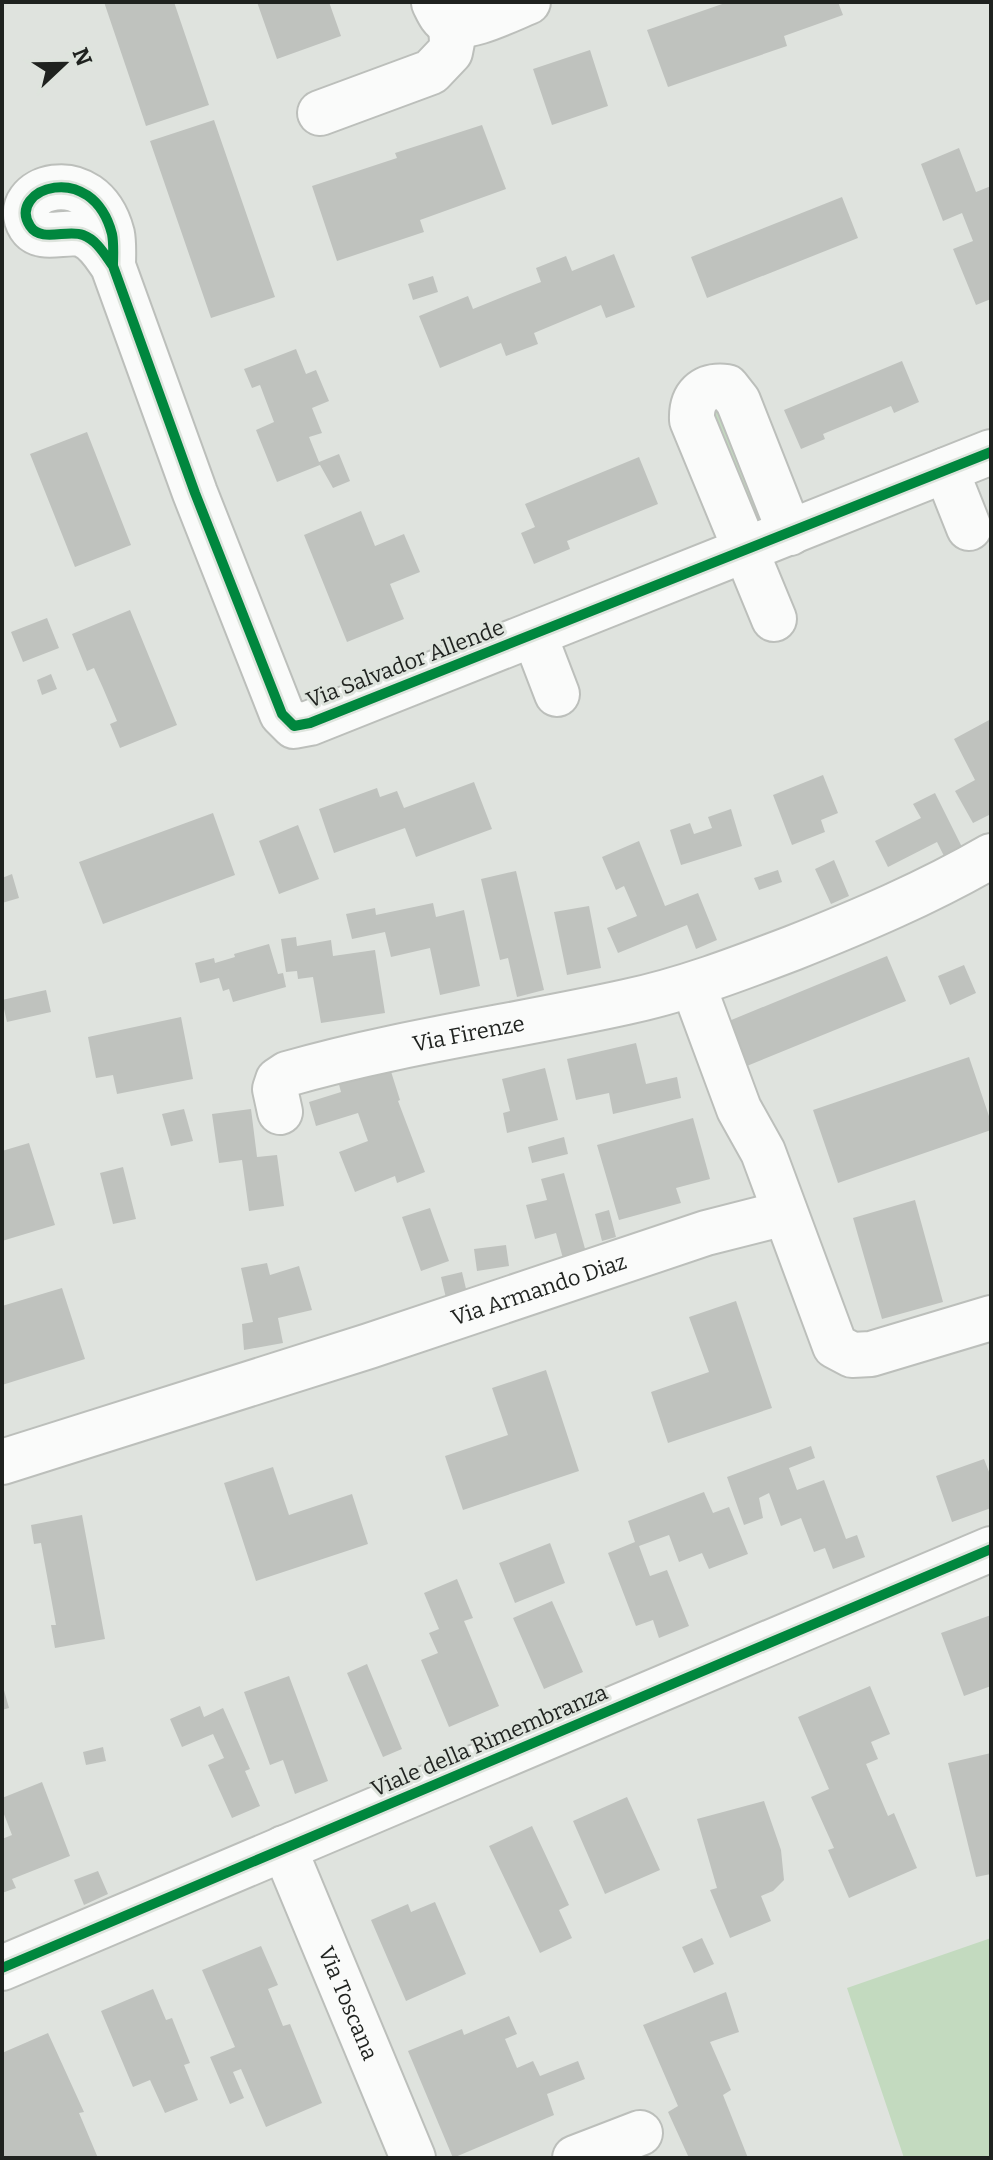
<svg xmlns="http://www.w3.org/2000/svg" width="993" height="2160" viewBox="0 0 993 2160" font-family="Bitter,serif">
	<rect width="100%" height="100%" fill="#dfe3de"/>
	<path fill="#c3dabf" d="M727,404L770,507L746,518L704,414Z
		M991,1938V2158H904L847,1988Z"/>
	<path fill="#bfc2be" d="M104,2H174L209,105L146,126Z
		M257,2H329L341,36L277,59Z
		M728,2H838L843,15L784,36L787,46L668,87L647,30Z
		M590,50L608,106L552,125L533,69Z
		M214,120L275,297L211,318L150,141Z
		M482,125L506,189L420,220L424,232L337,261L312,186L397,158L395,153Z
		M959,148L976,192L991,186V299L976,305L953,249L973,241L962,213L943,221L921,164Z
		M842,197L858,238L707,298L691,257Z
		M614,254L635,307L606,318L601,305L534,333L538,344L506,356L501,343L440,368L419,316L468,296L473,309L515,292L541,282L536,268L566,256L572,271Z
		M433,276L438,292L413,300L408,284Z
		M296,349L306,374L316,370L329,401L312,408L322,433L309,437L319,462L339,454L350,481L333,488L320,465L277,482L256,430L274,422L260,385L252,388L244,369Z
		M902,361L919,402L894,413L891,406L823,434L825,439L801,449L784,410Z
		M87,432L131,545L75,567L30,454Z
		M639,457L658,504L567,541L570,549L534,564L521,533L535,527L525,504Z
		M361,511L375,546L404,534L420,572L390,584L404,619L347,642L304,535Z
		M130,610L177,725L120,748L110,724L117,721L103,688L94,668L87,671L72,634Z
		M47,618L59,648L23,662L11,632Z
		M51,674L57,689L42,695L37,680Z
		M991,719V814L973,823L955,791L975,780L954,739Z
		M823,775L838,813L821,820L825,832L792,845L773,795Z
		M474,782L492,829L416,857L405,828L334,853L319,809L377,788L380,797L397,791L404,808Z
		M935,793L963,849L945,858L937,842L888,867L875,841L921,818L913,804Z
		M731,809L742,846L681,865L670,830L690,823L694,834L712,828L708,817Z
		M213,813L235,875L103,924L79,862Z
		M298,825L319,879L279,894L259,841Z
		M639,841L665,906L698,893L717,940L696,949L687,925L618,953L607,928L637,916L624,886L616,890L602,857Z
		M834,860L849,896L831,904L815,869Z
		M778,870L782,882L759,890L754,878Z
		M516,871L544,990L517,997L508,958L500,960L481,879Z
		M12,874L19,898L2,903V878Z
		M433,903L436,917L464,910L480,986L440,995L430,948L391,957L385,932L352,939L346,914L375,908L376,915Z
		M589,906L601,968L567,975L554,912Z
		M296,937L297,946L331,940L333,956L375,950L385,1013L321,1023L313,977L298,979L297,971L286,972L281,939Z
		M269,944L278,974L283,973L286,987L233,1002L229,989L223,991L219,978L200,983L195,963L214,958L215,963L235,957L234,954Z
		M887,956L906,1001L742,1068L724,1023Z
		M964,965L976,993L950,1005L938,976Z
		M46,990L51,1012L7,1022L2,1000Z
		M181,1017L193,1079L117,1094L113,1075L96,1078L88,1037Z
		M636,1043L646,1084L677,1077L681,1098L613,1114L609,1093L576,1100L567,1059Z
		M969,1057L991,1122V1130L838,1183L813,1110Z
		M388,1062L400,1100L398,1101L425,1172L397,1183L395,1176L355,1192L339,1152L368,1141L358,1113L316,1126L309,1102L341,1092L337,1077Z
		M545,1068L558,1120L507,1133L503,1113L510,1111L502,1079Z
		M184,1109L193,1141L171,1146L162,1114Z
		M251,1109L257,1157L277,1155L284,1206L249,1211L242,1160L219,1163L212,1114Z
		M693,1118L710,1179L676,1188L681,1203L619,1220L597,1145Z
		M564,1137L568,1154L532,1163L528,1147Z
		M29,1143L55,1225L2,1241V1151Z
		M123,1167L136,1219L113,1224L100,1173Z
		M564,1173L587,1256L564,1262L556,1233L535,1239L526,1205L547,1200L541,1179Z
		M915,1200L943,1302L882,1319L853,1218Z
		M430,1208L449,1261L421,1271L402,1217Z
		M609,1210L616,1237L602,1241L595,1214Z
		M506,1245L509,1266L477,1271L474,1249Z
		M267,1263L270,1275L299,1266L312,1310L278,1318L283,1343L244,1350L242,1324L253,1322L241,1268Z
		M462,1272L467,1293L446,1298L441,1277Z
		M62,1288L85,1359L2,1385V1306Z
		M736,1301L772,1408L668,1443L651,1392L709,1372L689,1317Z
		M546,1370L579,1471L463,1510L445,1456L508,1435L492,1388Z
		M811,1446L815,1458L789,1468L797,1490L824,1480L846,1539L857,1535L865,1557L833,1569L825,1548L814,1552L801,1518L781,1526L769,1493L759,1498L763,1518L744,1525L727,1477Z
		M984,1459L991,1477V1508L952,1522L936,1476Z
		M273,1467L289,1515L352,1494L368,1544L256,1581L224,1483Z
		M704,1492L713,1513L729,1507L748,1554L709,1569L702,1553L679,1562L669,1535L639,1546L650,1576L667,1570L689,1626L659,1638L653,1620L636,1626L608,1553L635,1542L628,1521Z
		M82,1515L105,1639L55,1648L51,1625H56L41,1543L34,1544L31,1525Z
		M550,1543L565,1583L515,1603L499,1563Z
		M457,1579L473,1618L464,1621L499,1706L449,1727L421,1660L438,1653L429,1633L439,1629L424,1593Z
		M552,1601L583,1672L544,1689L513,1618Z
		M991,1615V1686L964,1696L941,1633Z
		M367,1664L402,1749L383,1757L347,1673Z
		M289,1676L328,1781L295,1794L283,1760L270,1765L244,1692Z
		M2,1683L9,1708L2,1710Z
		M870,1686L890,1734L871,1742L878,1759L866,1764L888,1816L894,1813L917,1868L849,1898L828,1850L834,1848L811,1797L829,1789L798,1717Z
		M200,1706L204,1717L223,1708L250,1769L245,1771L260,1806L232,1818L208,1765L224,1758L213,1734L182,1747L170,1719Z
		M103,1747L106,1761L86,1765L83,1752Z
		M991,1753V1874L976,1877L948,1763Z
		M42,1782L70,1856L12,1879L16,1888L2,1893V1839L12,1835L2,1809V1798Z
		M627,1797L660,1870L605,1894L573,1821Z
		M764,1801L781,1850L784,1880L773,1891L761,1896L771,1921L730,1938L710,1890L717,1888L697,1819Z
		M532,1826L569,1905L559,1910L572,1938L540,1953L489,1846Z
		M98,1871L108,1894L84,1905L74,1880Z
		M435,1902L466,1974L406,2001L371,1920L408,1904L411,1912Z
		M702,1938L714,1964L694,1973L682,1947Z
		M261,1946L278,1985L268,1989L283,2026L290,2024L322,2103L266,2127L241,2069L233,2072L244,2098L230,2104L210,2057L235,2047L202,1970Z
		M153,1989L166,2020L172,2018L190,2063L184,2065L198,2100L165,2113L150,2080L133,2087L101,2011Z
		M726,1992L739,2032L710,2042L731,2090L723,2095L748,2158H689L668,2112L678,2106L643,2025Z
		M509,2016L517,2034L505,2039L517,2068L533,2061L540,2076L578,2061L585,2079L547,2094L554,2115L453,2158L408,2051L462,2029L464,2035Z
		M48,2033L84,2112L79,2113L98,2158H5L2,2151V2053Z"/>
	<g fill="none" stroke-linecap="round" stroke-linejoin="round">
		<g stroke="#bcbfbb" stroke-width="48">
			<g id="minor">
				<path d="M434,3C438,11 441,19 449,23C466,32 510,9 528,2"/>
				<path d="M320,113L431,72L450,52L452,42L451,24"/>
				<path d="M113,266C113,256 114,244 112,234C92,158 6,189 30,226C41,243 67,229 83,235C97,240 105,255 113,266L195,493L282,714L294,726L310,723L991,452"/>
				<path d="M946,470L969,528"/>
				<path d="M774,619L692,420C691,397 703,384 727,387L738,401L790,533"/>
				<path d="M534,634L557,694"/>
				<path d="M693,985L739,1109L763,1152L835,1346L852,1355L871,1354L991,1318"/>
				<path id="s1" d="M280,1112L275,1089L278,1080L287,1074C398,1042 513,1027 626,1002C683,990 738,969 793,948C861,921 927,893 991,856"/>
				<path id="s2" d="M2,1462L369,1346L706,1233L785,1213"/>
				<path id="s3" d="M284,1848L413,2158"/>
				<path d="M2,1968L991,1549"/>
				<path d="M575,2158L640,2133"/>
			</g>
		</g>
		<use href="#minor" stroke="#fafbfa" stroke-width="44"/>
		<g stroke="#dee4dd" stroke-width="15">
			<path id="cycleway" d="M113,266C113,256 114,244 112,234C92,158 6,189 30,226C41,243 67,229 83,235C97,240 105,255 113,266L195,493L282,714L294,726L310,723L991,452
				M2,1968L991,1549"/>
		</g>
		<use href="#cycleway" stroke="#00873e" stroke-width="10"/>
	</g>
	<g text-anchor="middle" stroke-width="6" stroke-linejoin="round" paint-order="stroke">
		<g font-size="22" fill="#1f221f" stroke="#dee4dd">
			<text transform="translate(405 663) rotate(-21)" y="8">Via Salvador Allende</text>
			<text dy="8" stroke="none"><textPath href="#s1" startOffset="230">Via Firenze</textPath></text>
			<text dy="8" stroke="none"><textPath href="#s2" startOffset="564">Via Armando Diaz</textPath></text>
			<text transform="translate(489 1740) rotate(-23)" y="8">Viale della Rimembranza</text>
			<text dy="8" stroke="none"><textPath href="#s3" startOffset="168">Via Toscana</textPath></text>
		</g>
	</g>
	<rect width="993" height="2160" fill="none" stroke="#1f221f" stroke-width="8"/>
	<g transform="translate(64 64) rotate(68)" stroke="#dee4dd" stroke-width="6" paint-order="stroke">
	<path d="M0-6L14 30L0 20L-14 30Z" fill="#1f221f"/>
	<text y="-12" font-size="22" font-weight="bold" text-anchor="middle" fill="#1f221f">N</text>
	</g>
</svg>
